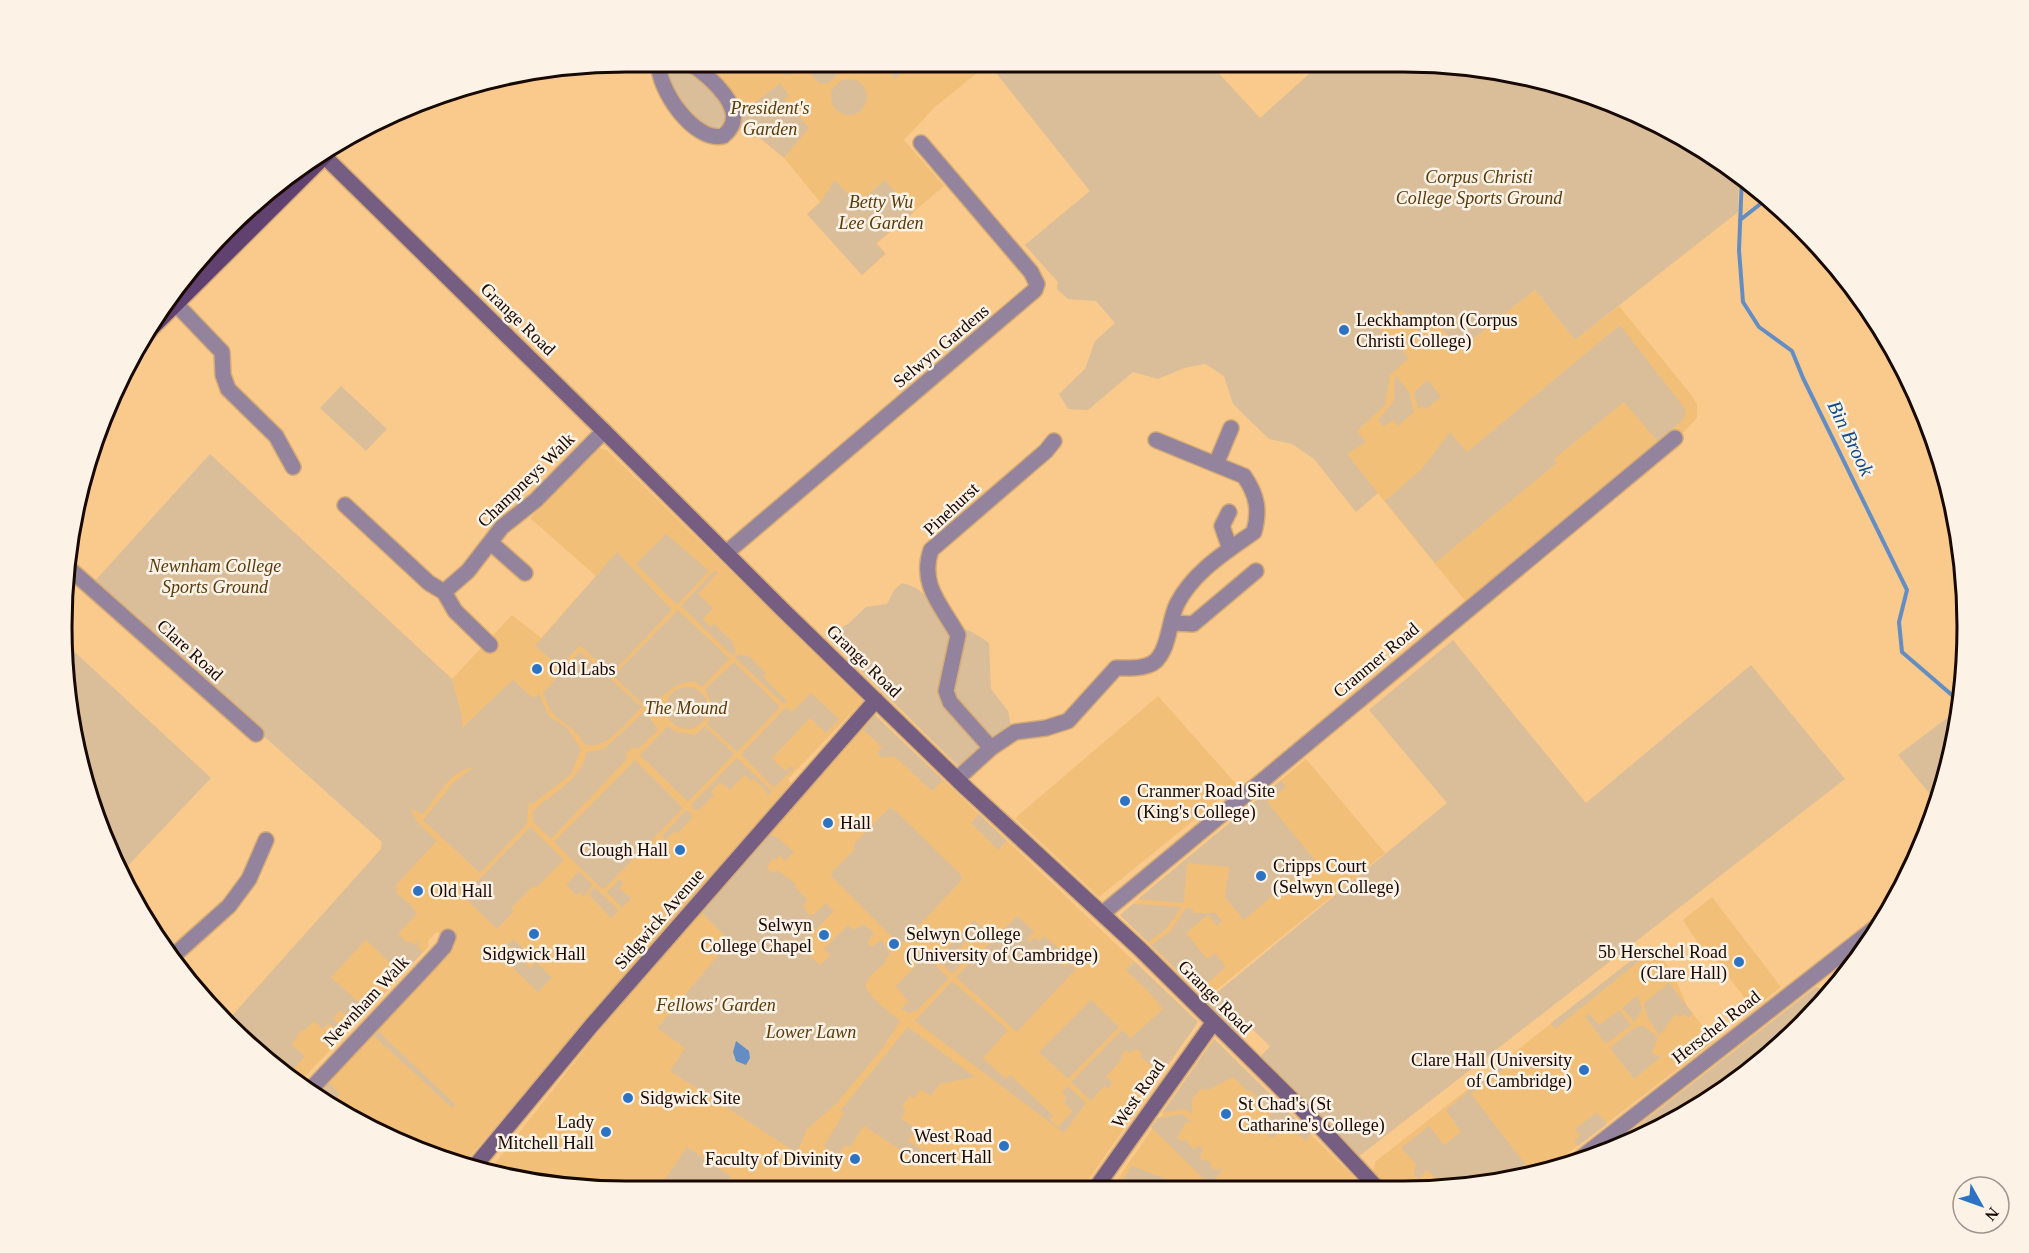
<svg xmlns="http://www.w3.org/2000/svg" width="2029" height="1253" viewBox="0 0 2029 1253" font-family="Georgia,serif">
	<rect width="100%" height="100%" fill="#f9ca8b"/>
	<path fill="#f2bf79" d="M704,62L988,64L935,107L904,140L944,186L877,243L886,254L862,275L807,214L820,202L784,158L749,129L737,127L721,80Z
		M995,64L1211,65L1260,118L1266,113L1459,350L1535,290L1575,340L1619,306L1689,392L1697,404V418L1676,440L1467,603L1232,314L1157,369L1096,301L1068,299L1057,289L1058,282L1025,245L1090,191L993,69Z
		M599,448L607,450L863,701L788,779L791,783L750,835L464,1163L411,1149L317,1094L429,973L434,972L435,967L453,948L445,934L436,932L428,941L429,946L298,1084L278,1070L230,1018L381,849L382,842L462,716L452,679L512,615L541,638L596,576L530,518Z
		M1158,696L1237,785L1099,897L1015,818Z
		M875,715L1198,1022L1082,1189L553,1187L490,1170L621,1003Z
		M1306,759L1385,853L1205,999L1120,915Z
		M1712,897L1781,987L1753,1009L1706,947L1702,949L1683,920Z
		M1651,945L1671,969L1687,1006L1714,1041L1542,1173L1440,1190H1390L1373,1173L1375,1162Z
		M1214,1039L1367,1190L1111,1189Z"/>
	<path fill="#dabe9a" d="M665,62H678C691,70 740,107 721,125C718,127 713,130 708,129C697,125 668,92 666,81C664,76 666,68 665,62Z
		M756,62H795L798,66L786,76L781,69L766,72Z
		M800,62L841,63L842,69L829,83L820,84Z
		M882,63H913L895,79Z
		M995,64L1211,65L1260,118L1319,65L1476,66L1618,104L1739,174L1738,212L1575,340L1535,290L1459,350L1435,320L1420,332L1401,310L1380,328L1409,358L1390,375L1385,405L1357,431L1366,442L1347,454L1378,493L1356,512L1314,459L1292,444L1269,439L1233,404L1224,376L1205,364L1184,368L1158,379L1133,372L1088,410L1068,409L1059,394L1085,369L1095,341L1115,323L1096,301L1068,299L1057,289L1058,282L1025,245L1090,191L993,69Z
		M831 97a18 18 0 1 1 36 0a18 18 0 1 1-36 0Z
		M780,83L789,95L784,99L809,128L784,158L749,129L737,127L739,115Z
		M835,180L857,204L885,180L913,213L876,243L885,254L862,275L807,214L820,203Z
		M1620,325L1686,410L1683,419L1659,443L1624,402L1554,459L1557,463L1435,563L1385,501L1422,469L1450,432L1467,452Z
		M1395,375L1409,392L1414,412L1398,426L1393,420L1384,427L1378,420L1394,401Z
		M1428,380L1441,397L1426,409L1423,406L1418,409L1414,392Z
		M341,386L387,429L366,451L320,408Z
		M210,454L452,679L462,716V728L513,680L533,698L539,694L549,716L567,728L581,749L571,774L533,804L529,803L527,824L480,873L423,820L454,782L473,768C450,769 437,798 423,814L410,809L419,824L437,841L395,886L398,889L396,893L410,904L417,914L398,934L408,943L411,941L414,945L420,939L417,946L423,952L402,974L366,940L331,977L363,1006L352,1018L340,1011L333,1018L344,1029L340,1034L329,1023L323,1029L314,1021L305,1030H301L292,1045L305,1056L287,1077L230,1018L381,849L382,842L93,583Z
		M666,534L709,571L677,605L636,564Z
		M617,552L672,610L611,674L580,645L560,667L535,646Z
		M714,571L718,572L698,594L713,608L703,619L710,627L714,624L731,640L736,652L733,656L681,606Z
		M902,583C933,591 924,605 944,617C959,627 975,632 989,643L991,689L1008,711L1011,725L980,746L971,760L960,768L826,636L848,624L866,607L887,604L894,590Z
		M678,610L729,658L728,660L702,687L694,681C668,684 668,697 645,706L613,676Z
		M1453,640L1586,803L1751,665L1845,779L1358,1157L1258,1059L1270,1046L1249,1026L1237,1037L1203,1004L1447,803L1369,710Z
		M64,642L211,778L123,871L91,808Z
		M580,652L642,707C628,720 605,753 584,744C578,731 569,727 559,719C550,713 547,702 543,693Z
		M738,654L750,657L766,673L763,677L787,701L784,704L735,658Z
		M734,662L780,707L737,752L707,724C714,710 711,702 705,689Z
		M666 708a21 21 0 1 1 42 0a21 21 0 1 1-42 0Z
		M811,693L839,719L826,733L810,718L772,758L785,771L790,766L793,769L774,788L741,754L784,709L787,708L792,712Z
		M1959,709L1948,772L1937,803L1898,755Z
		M645,711L658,730L638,749L633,747L626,753L627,759L551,839L533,822V811C553,792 580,781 587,752L604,749Z
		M875,715L943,780L932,791L894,756L882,758L877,753L882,747L863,730Z
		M668,726L676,732L695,735L705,726L734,754L688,802L640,755Z
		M737,758L772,791L767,796V792L754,779L751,781L744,775L730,790L720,782L711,792L714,795L699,810H694L691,805Z
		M635,760L683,808L604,889L601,888L554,842Z
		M1281,780L1286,787L1267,802L1315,860L1244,920L1225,897L1229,867L1187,863L1184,903L1138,899Z
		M889,808L895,810L961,875L962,880L903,942H897L832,877L831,873L854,850V844Z
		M686,810L691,813L692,818L677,834L674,831L665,840L662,836Z
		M979,814L1007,841L998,850L971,823Z
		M530,827L564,860L536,888L533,886L511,908L514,911L497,929L463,896Z
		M769,835L777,837L794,852L785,861L780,856L776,860L773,858L767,868L773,873L777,870L797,885L795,887L808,900L803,906L809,915H813L826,903L834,911L800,946L820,965L830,955L824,949L848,925L853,930L864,924L874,933L867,943L871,947L881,940L891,953L885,960L886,962C881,967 868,976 866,984C864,994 892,1014 900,1021L882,1049L836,1104L807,1129L797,1153L670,1071L685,1048L657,1028L730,941L701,912Z
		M579,871L593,885L583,897L581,892L576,895L566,885Z
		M620,879L623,884L619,888L631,898L622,908L607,892Z
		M595,887L619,911L611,918L588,894Z
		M1133,904L1182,907L1166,929L1148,942L1120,915Z
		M1186,908L1193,909V913H1216L1222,921L1217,926L1208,915L1186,933L1207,959L1215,953L1226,967L1198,991L1151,945L1170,932Z
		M1017,916L1034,931L1027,939L1030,942L1034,937L1039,941L1044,936L1062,951L1056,958L1065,967L1070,963L1076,969L1017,1032L956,977Z
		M974,920L982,928L973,937L970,935L953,956L961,965L952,974L937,959Z
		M513,939L530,955L524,962L531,968L536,962L552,978L538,992L498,954Z
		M1651,945L1654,949L1555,1029L1551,1023Z
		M928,958L949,978L916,1011L909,1013L901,1009L908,1002L896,986L921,961L923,963Z
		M1134,961L1198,1022L1162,1073L1140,1057L1142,1053L1136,1049L1130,1053L1125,1050L1121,1056L1123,1058L1106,1077L1113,1082L1108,1089L1104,1086L1091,1101L1071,1082L1122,1030L1131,1038L1163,1009L1149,992L1126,970Z
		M952,981L1008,1030L983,1058L1006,1079L1010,1075L1053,1115L1049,1119L1058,1127L1073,1111L1064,1103L1067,1098L1062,1093L1068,1086L1086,1103L1064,1133L915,1021Z
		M1669,983L1693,1014L1688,1018L1685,1014L1679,1017L1677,1014C1667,1021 1667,1029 1659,1035L1647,1016L1644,1003Z
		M1816,987L1824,989L1828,995L1775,1051L1685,1116L1612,1146Z
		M1638,995L1642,1010L1634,1022L1622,1008Z
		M1091,1000L1119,1027L1068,1079L1039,1052Z
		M1619,1010L1631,1025L1606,1044L1585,1017L1589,1013L1599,1025Z
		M1643,1025L1658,1038L1651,1053L1661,1057L1634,1079L1610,1048L1634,1028Z
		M908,1027L975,1077L940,1084L931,1096L921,1089L914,1098L909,1096L902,1107L906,1110L901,1119L916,1128L908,1141L923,1150L916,1160L864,1126L850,1147L845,1146L841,1149L842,1157L824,1146L844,1113L840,1111Z
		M378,1031L455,1104L452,1108L374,1036Z
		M1214,1039L1311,1134L1306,1141L1285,1125L1275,1137H1269L1270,1112L1267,1106L1259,1104L1252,1091H1247L1233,1077L1208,1090L1201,1089L1192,1100V1114L1185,1109L1162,1113Z
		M1511,1055L1515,1061L1471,1094L1529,1169L1523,1177L1446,1189L1427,1170L1419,1179L1414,1174L1416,1164L1401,1148L1429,1126L1444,1145L1461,1132L1446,1110Z
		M328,1082L340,1094L332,1103L317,1094Z
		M1597,1112L1607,1124L1578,1146L1574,1141L1580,1136L1575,1129Z
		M1182,1114L1191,1121L1186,1122L1177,1138L1181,1141L1186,1140L1193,1149L1200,1146L1203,1149L1200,1159L1211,1162V1167L1215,1170L1223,1168L1211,1186L1151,1127L1158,1118Z
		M687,1147L731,1176L724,1187H660Z
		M1132,1166L1188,1187L1191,1189H1116Z"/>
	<path fill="#648ec3" d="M736,1041L749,1051L750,1058L746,1065L736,1061L733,1052Z"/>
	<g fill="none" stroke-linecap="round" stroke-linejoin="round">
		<path stroke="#648ec3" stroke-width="4" d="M1742,176L1739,250L1743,302L1759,327L1792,351L1803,378L1907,590L1899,622L1902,652L1960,702
			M1740,220L1768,198
			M1754,1066L1755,1061L1780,1033L1798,1027"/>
		<g stroke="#d5ab75" stroke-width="18">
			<path id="street" d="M659,62C656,87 694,143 723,136C754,112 708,75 688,62
				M176,304L222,352L223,375L228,389L276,436L293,467
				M1216,464L1231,428
				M345,505L429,583L444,592L468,571L502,527L536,500L604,431
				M1229,512L1222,526L1230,549
				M491,543L525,573
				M726,553L1035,290L1037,284L1031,272L921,143
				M71,570L256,734
				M444,592L455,611L490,645
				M1173,623L1193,624L1256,571
				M991,748L950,702L946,691L958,635C942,606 919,585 931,550L1046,451L1054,441
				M957,779L991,748L1015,732L1046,728L1068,721L1116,668C1129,668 1151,670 1159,657C1170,642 1169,620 1177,604C1193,572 1226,552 1254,532C1260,510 1257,495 1244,476L1156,440
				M1103,913L1675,438
				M172,957L229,906L249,879L266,840
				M310,1090L420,973L444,947L448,937
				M1577,1161L1880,924"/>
		</g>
		<g stroke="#d5ab75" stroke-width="18">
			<path id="secondary" d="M325,157L604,431L782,609L966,788L1140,949L1323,1130L1379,1190
				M475,1166L592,1025L876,700
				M1095,1189L1213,1023"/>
		</g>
		<g stroke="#d5ab75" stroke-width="18">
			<path id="primary" d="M147,333L326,155"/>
		</g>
		<use href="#street" stroke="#94839d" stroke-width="15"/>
		<use href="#secondary" stroke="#765d82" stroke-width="15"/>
		<use href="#primary" stroke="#60416f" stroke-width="15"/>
	</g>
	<g fill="#2c73c4" stroke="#fcf2e6" stroke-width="2">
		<circle cx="1344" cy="330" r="6"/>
		<circle cx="537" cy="669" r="6"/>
		<circle cx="1125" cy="801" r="6"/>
		<circle cx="828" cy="823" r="6"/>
		<circle cx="680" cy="850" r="6"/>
		<circle cx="1261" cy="876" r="6"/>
		<circle cx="418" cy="891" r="6"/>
		<circle cx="534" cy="934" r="6"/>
		<circle cx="824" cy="935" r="6"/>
		<circle cx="894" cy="944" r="6"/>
		<circle cx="1739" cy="962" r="6"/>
		<circle cx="1584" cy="1070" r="6"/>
		<circle cx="628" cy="1098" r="6"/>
		<circle cx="1226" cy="1114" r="6"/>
		<circle cx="606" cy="1132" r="6"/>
		<circle cx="1004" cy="1146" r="6"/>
		<circle cx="855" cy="1159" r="6"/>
	</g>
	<g text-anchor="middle" stroke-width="5" stroke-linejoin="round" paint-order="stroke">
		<g font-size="18" font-style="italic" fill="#593b0c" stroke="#fcf2e6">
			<text x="770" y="114">President's<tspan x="770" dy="21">Garden</tspan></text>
			<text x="1479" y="183">Corpus Christi<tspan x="1479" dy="21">College Sports Ground</tspan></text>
			<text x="881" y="208">Betty Wu<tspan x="881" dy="21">Lee Garden</tspan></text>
			<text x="215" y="572">Newnham College<tspan x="215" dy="21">Sports Ground</tspan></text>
			<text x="686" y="714">The Mound</text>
			<text x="716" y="1011">Fellows' Garden</text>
			<text x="811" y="1038">Lower Lawn</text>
		</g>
		<g font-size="18" fill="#170800" stroke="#fcf2e6">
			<text transform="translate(518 319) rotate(44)" y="6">Grange Road</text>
			<text transform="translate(941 346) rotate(-40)" y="6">Selwyn Gardens</text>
			<text transform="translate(526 480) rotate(-44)" y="6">Champneys Walk</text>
			<text transform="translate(951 509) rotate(-43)" y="6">Pinehurst</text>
			<text transform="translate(190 650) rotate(42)" y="6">Clare Road</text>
			<text transform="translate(1376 660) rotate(-40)" y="6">Cranmer Road</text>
			<text transform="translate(864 661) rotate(44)" y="6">Grange Road</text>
			<text transform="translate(659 919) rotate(-49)" y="6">Sidgwick Avenue</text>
			<text transform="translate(1215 997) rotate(45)" y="6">Grange Road</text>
			<text transform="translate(366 1001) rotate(-47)" y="6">Newnham Walk</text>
			<text transform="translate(1716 1027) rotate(-38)" y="6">Herschel Road</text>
			<text transform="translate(1138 1094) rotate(-55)" y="6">West Road</text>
		</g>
		<g font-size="18" fill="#170800" stroke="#fcf2e6" text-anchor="start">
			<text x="1356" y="326">Leckhampton (Corpus<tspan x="1356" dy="21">Christi College)</tspan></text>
			<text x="549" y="675">Old Labs</text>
			<text x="1137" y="797">Cranmer Road Site<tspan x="1137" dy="21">(King's College)</tspan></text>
			<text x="840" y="829">Hall</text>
			<text x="668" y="856" text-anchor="end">Clough Hall</text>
			<text x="1273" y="872">Cripps Court<tspan x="1273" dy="21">(Selwyn College)</tspan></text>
			<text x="430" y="897">Old Hall</text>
			<text x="812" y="931" text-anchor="end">Selwyn<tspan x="812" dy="21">College Chapel</tspan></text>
			<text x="906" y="940">Selwyn College<tspan x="906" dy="21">(University of Cambridge)</tspan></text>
			<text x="1727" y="958" text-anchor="end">5b Herschel Road<tspan x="1727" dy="21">(Clare Hall)</tspan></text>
			<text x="534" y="960" text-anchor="middle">Sidgwick Hall</text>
			<text x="1572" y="1066" text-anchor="end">Clare Hall (University<tspan x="1572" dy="21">of Cambridge)</tspan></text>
			<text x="640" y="1104">Sidgwick Site</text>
			<text x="1238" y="1110">St Chad's (St<tspan x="1238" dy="21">Catharine's College)</tspan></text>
			<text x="594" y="1128" text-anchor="end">Lady<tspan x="594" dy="21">Mitchell Hall</tspan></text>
			<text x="992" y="1142" text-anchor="end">West Road<tspan x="992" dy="21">Concert Hall</tspan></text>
			<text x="843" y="1165" text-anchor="end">Faculty of Divinity</text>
		</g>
		<g font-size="20" font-style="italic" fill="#0f4c8c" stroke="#fcf2e6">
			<text transform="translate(1851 438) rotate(64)" y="7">Bin Brook</text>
		</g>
	</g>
	<path d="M0 0H2029V1253H0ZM626 72H1403A554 554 0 0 1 1957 626V627A554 554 0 0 1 1403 1181H626A554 554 0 0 1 72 627V626A554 554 0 0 1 626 72Z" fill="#fcf2e6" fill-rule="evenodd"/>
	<path fill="none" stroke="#170800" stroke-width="3" d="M626 72H1403A554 554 0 0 1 1957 626V627A554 554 0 0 1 1403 1181H626A554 554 0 0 1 72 627V626A554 554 0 0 1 626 72Z"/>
	<g transform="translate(1981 1205) rotate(130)"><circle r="28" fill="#fcf2e6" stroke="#a0948a" stroke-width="1.5"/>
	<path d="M0-4.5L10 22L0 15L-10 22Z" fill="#2c73c4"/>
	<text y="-9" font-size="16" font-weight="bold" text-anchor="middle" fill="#170800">N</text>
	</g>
</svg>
